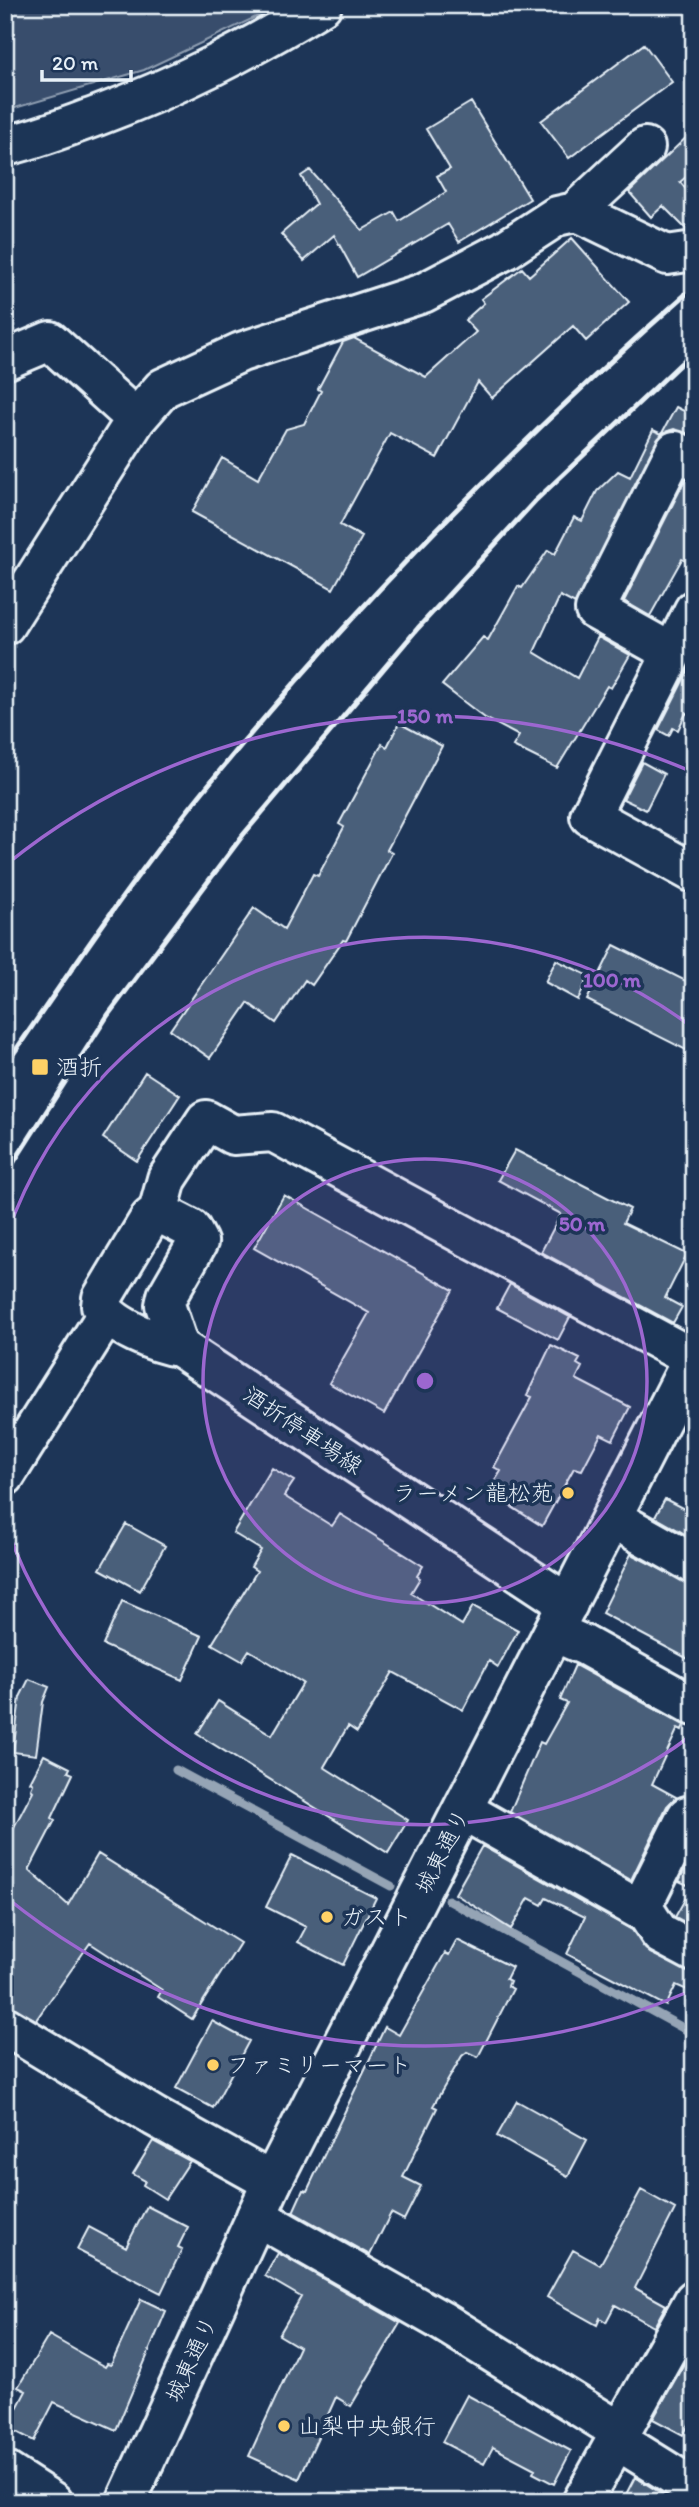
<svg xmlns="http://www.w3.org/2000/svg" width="699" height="2507" viewBox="0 0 699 2507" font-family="Itim,'Klee One',sans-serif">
	<rect width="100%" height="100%" fill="#1d3557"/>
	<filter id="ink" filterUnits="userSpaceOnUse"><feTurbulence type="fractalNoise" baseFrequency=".0143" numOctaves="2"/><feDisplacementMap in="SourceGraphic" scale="14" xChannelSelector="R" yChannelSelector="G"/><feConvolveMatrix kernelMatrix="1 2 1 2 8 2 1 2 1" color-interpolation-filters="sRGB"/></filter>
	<g filter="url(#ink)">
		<path fill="#374d6c" stroke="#909fb2" stroke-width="2" d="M16,5H281L144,70L5,111V10Z"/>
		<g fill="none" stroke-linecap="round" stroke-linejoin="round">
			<path stroke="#95a4b5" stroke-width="9" d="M176,1770L391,1886
				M448,1900L694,2034"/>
		</g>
		<path fill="#495e7a" stroke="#e8f1f8" stroke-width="2" d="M644,44L672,82L569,158L541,121Z
			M471,102L530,199L459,242L448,224L357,277L334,235L304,261L281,234L316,204L301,176L310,170L362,230L394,212L399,221L446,192L437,176L450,169L426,129Z
			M694,130V170L680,182L694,199V230H687L663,206L651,217L629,192Z
			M572,238L629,302L586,341L573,326L492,398L478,382L437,458L390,433L340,525L362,537L333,589L192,512L222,458L258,479L286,429L304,424L321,391L318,389L343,342L354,338L426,377L476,332L465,320L484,303L481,299L522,268L529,276Z
			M676,407L694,416V436L674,429L662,433Z
			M653,430L662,434L575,604L560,596L534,652L577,678L598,637L630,655L611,688L607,686L557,768L513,746L519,736L485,718L442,685L483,637L488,640L518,586L522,588L548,550L555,554L574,517L582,521L597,491L618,471L630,477Z
			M685,480L694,482V565L682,559L650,616L624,601Z
			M694,659V717L686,713L678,730L673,728L669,736L658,730Z
			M399,723L442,746L387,850L392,853L346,941L343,940L312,985L305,980L276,1023L248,1003L210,1058L170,1030L254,908L284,929L313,874L318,876L344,827L339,824L382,744L387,747Z
			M642,762L664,774L646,810L623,799Z
			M614,945L694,985V1054L587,1000Z
			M556,960L589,976L578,1000L545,982Z
			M145,1072L180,1095L137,1161L103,1138Z
			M515,1150L630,1209L623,1223L687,1254L665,1298L682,1307L673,1323L541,1252L561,1214L498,1180Z
			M284,1195L453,1290L384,1414L329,1383L369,1313L254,1248Z
			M510,1284L570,1317L558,1340L497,1308Z
			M551,1345L580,1359L577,1364L582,1367L576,1379L630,1407L613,1440L601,1434L582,1470L574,1468L542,1526L488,1492L501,1471L494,1467L532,1397L527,1395Z
			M272,1468L294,1481L284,1496L332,1526L340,1514L423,1566L417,1576L420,1578L411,1593L462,1625L473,1606L518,1630L498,1667L489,1661L463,1710L393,1672L357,1732L348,1726L324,1767L408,1820L388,1853L197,1734L218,1701L272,1735L303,1683L249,1650L242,1661L212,1644L257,1571L251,1567L261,1550L233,1533Z
			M665,1499L694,1514V1539L655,1517Z
			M126,1524L165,1546L140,1591L100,1569Z
			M631,1554L694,1586V1662L602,1613Z
			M122,1601L202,1636L182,1680L103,1645Z
			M575,1665L684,1725L682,1730L678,1728L652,1784L676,1797L667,1806L631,1880L510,1812L540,1742L544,1744L567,1703L560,1700Z
			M29,1679L49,1687L43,1702L36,1755L13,1752L20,1697Z
			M44,1755L70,1768L68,1772L73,1774L52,1818L55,1820L29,1870L68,1905L98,1854L240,1943L192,2019L158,1997L162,1990L90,1943L36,2020L5,2004V1844L33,1791L31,1789L33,1784L30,1782Z
			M482,1846L632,1930L650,1953L694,1974V1993L676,1985L666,2006L567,1954L585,1917L546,1898L542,1905L529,1898L511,1929L455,1894Z
			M694,1851V1927L675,1917L692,1887L679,1881Z
			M292,1855L376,1898L343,1965L298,1942L306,1927L266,1907Z
			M457,1940L512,1967L506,1979L510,1981L508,1986L513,1989L478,2057L467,2052L462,2056L433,2106L437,2108L403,2177L421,2186L404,2220L391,2213L370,2255L293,2212L303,2190L307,2191L385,2027L399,2035L445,1953L449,1955Z
			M212,2021L249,2041L213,2108L176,2088Z
			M517,2101L587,2140L568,2176L497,2136Z
			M153,2141L190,2161L165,2199L143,2185L145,2181L133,2174Z
			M641,2190L675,2209L635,2288L666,2305L654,2327L615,2305L606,2322L600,2318L597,2325L547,2297L573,2250L600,2265Z
			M147,2206L188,2227L178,2247L182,2249L161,2293L77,2250L89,2227L126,2247Z
			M278,2253L400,2323L351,2406L336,2397L299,2479L249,2456L299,2347L279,2335L301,2297L265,2276Z
			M141,2299L166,2311L116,2430L54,2402L34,2441L7,2427L26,2391L18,2387L49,2335L105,2367L107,2364L111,2365Z
			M694,2346V2416L683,2435L653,2419Z
			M467,2395L571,2451L554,2484L533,2473L535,2469L493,2447L484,2464L442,2442Z
			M635,2477L675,2502H622Z"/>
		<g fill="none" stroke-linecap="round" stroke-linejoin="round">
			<g stroke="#e8f1f8" stroke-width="44">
				<path id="minor" d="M575,212L645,147
					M5,360L50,341L136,419
					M694,610L590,816L694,873
					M5,625L136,419L163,388L241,352L423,293L505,250L557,216L575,212L584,215L667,255L694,251
					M672,653L595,610L675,451L694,460
					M158,1212L167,1179L206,1120L233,1135L273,1132L692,1358
					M158,1212L191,1229L198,1242L167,1296L165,1305L179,1347C157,1344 112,1326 101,1306L102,1298L150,1218Z
					M5,1476L107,1314
					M612,1518L694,1564
					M554,1632L584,1645L694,1706
					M463,1810L647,1914L660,1934L694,1952
					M640,1910L687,1816
					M5,2026L155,2117L272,2182
					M256,2216L440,2320L621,2432
					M617,2440L694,2488
					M5,2471L53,2502
					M582,2502L694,2300"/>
			</g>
			<g stroke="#e8f1f8" stroke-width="44">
				<path id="major" d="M5,146C37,139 66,127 97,116C180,85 247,51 322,5
					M179,1347L568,1604"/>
			</g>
			<g stroke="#e8f1f8" stroke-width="44">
				<path id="highway" d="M126,2502L272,2182L694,1356"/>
			</g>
			<use href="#minor" stroke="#1d3557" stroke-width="38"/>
			<use href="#major" stroke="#1d3557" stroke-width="38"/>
			<use href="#highway" stroke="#1d3557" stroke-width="38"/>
			<path stroke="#e8f1f8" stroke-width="5" d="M5,1066C68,974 130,882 200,795C349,611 515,443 694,287
				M5,1176L108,1015L243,835L418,628L535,501L694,351"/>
		</g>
	</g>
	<circle cx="425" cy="1381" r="222" fill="#9c67d0" fill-opacity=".12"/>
	<g fill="none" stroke="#9c67d0" stroke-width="3.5">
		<circle cx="425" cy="1381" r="222"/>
		<path d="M692 1735A443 443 0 0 1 6 1525M6 1237A443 443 0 0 1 692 1027"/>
		<path d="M690 1991A665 665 0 0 1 7 1898M7 864A665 665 0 0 1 690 771"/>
	</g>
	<g fill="#ffd166" stroke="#1d3557" stroke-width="2.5">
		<rect x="31" y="1058" width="18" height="18" rx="3.5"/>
		<circle cx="568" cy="1493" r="7"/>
		<circle cx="327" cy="1917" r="7"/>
		<circle cx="213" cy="2065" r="7"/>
		<circle cx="284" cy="2426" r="7"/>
	</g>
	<g text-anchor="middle" stroke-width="7" stroke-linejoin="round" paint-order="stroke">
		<g font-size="23" fill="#e8f1f8" stroke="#1d3557" text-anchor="start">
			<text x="56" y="1075">酒折</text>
			<text x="554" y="1501" text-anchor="end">ラーメン龍松苑</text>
			<text x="341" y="1925">ガスト</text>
			<text x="227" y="2073">ファミリーマート</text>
			<text x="298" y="2434">山梨中央銀行</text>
		</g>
		<g font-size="23" fill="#e8f1f8" stroke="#1d3557">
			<text transform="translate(303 1430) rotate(34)" y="8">酒折停車場線</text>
			<text transform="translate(442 1851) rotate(-63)" y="8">城東通り</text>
			<text transform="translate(191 2359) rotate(-65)" y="8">城東通り</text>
		</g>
	</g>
	<circle cx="425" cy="1381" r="10" fill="#9c67d0" stroke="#1d3557" stroke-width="3.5"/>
	<g font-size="21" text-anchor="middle" font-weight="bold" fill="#9c67d0" stroke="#1d3557" stroke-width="7" stroke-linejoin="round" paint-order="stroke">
		<text x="425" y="723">150 m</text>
		<text x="612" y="987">100 m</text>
		<text x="582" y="1231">50 m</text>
	</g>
	<rect width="699" height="2507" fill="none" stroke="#1d3557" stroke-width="28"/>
	<rect x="14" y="14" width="671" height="2479" fill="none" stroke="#e8f1f8" stroke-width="2.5" filter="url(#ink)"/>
	<path d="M42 70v10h89v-10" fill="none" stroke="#e8f1f8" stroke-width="3.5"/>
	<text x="52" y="70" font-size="21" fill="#e8f1f8" stroke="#1d3557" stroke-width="5" paint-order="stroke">20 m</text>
</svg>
